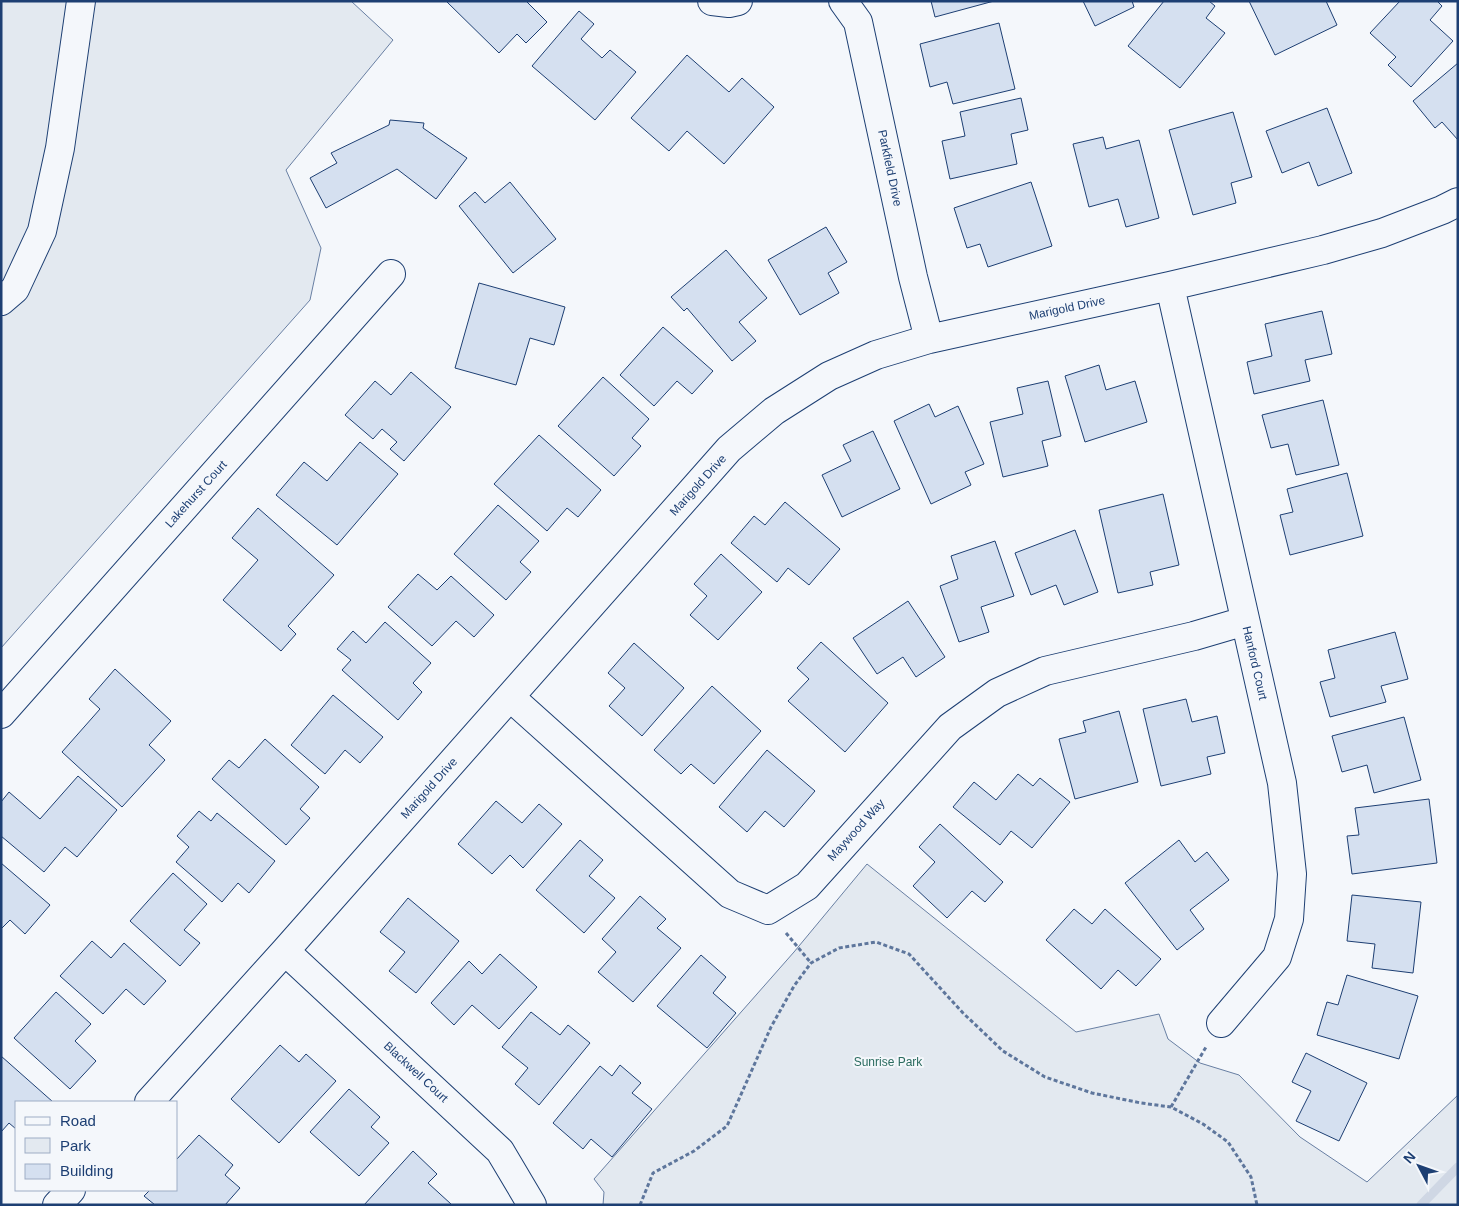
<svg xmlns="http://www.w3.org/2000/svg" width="1459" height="1206" viewBox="0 0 1459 1206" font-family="Helvetica,sans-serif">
	<rect width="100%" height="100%" fill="#f4f7fb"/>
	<path fill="#e3e9f0" stroke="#687fa3" d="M1,1H351L393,40L286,170L321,248L310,300L1,648Z
		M867,864L1076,1032L1159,1014L1168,1039L1200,1063L1239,1075L1300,1137L1367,1182L1458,1095V1205H603L604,1192L594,1179L794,952Z"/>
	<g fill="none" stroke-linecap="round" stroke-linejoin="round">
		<path stroke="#cfd7e4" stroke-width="9" d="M1421,1205L1458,1167"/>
	</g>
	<path fill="#d5e0f0" stroke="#1d3f73" d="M446,1H526L547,22L526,43L517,34L499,53Z
		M931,1H994L935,17Z
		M1083,1H1132L1134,7L1095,26Z
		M1164,1H1209L1215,6L1206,18L1225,33L1180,88L1128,46Z
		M1249,1H1326L1337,25L1275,55Z
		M1400,1H1437L1442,6L1430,20L1453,41L1411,87L1388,65L1396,57L1370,33Z
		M579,11L594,24L581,39L602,58L610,50L636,72L595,120L532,66Z
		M999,23L1015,89L953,104L947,82L930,87L920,44Z
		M687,55L729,92L742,78L774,107L724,164L687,131L669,151L631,118Z
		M1458,63V140L1442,122L1435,128L1413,101Z
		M1021,98L1028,130L1011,134L1017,164L950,179L942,141L965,136L960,112Z
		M1327,108L1352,173L1318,186L1309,162L1282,173L1266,131Z
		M1233,112L1252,177L1231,183L1236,203L1193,215L1169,130Z
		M390,120L424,123L423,128L467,158L436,199L397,169L326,208L310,178L337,163L331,153L389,125Z
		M1103,137L1106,149L1139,140L1159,218L1126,227L1118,199L1089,207L1073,144Z
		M510,182L556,239L513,273L459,206L475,192L485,203Z
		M1031,182L1052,246L988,267L980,244L967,248L954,208Z
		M826,227L847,262L828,273L839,293L800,315L768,260Z
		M726,250L767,298L739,322L756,341L732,361L687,308L684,311L671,297Z
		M479,283L565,307L554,345L530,338L516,385L455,368Z
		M1322,311L1332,354L1305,360L1310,381L1254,394L1247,362L1272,356L1265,324Z
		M663,327L713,371L692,394L677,381L654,406L620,375Z
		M1099,365L1106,390L1135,381L1147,422L1085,442L1065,376Z
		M411,372L451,407L404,461L390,449L397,442L382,429L373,439L345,415L375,381L391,395Z
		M603,377L649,419L632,438L641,446L614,476L558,426Z
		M1048,381L1061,436L1042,441L1048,466L1003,477L990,422L1023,414L1017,388Z
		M1323,400L1339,465L1296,475L1288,444L1271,448L1262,415Z
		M929,404L935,417L958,406L984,464L965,472L971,485L931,504L894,421Z
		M873,431L900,489L842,517L822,475L851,461L843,445Z
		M539,435L601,490L578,517L567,508L547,531L494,484Z
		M360,442L398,474L337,545L276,495L304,462L327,481Z
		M1347,473L1363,536L1290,555L1280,515L1293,512L1287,489Z
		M1163,494L1179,565L1150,572L1153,585L1118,593L1099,510Z
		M785,502L840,549L809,585L788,568L777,582L731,543L754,516L765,525Z
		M498,505L539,541L520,562L531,572L506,600L454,554Z
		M258,508L334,575L288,626L296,634L281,651L223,600L258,560L232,538Z
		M1075,530L1098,592L1064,605L1056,585L1031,595L1015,553Z
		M995,541L1014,596L981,607L989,632L959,642L940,586L958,579L951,556Z
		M721,554L762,592L718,640L690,615L707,596L694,584Z
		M418,574L437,590L451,576L494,615L474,637L456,621L432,646L388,607Z
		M908,601L945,657L916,677L903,657L877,674L853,638Z
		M385,622L431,663L413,683L422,692L398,720L342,670L351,660L337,649L353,631L366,643Z
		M1395,632L1408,679L1381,686L1386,702L1330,717L1320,682L1335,678L1328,650Z
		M821,642L888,703L845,752L788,701L809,679L797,668Z
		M634,643L684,688L642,736L609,706L625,688L608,673Z
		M115,669L171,721L149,745L165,760L122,807L62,752L100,709L89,699Z
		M712,686L761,731L714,784L691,764L681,774L654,750Z
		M333,695L383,737L360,763L345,750L325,774L291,745Z
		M1186,699L1192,722L1217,716L1225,753L1207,757L1211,774L1161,786L1143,709Z
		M1119,711L1138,782L1075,799L1059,739L1086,732L1083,721Z
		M1404,717L1421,780L1374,793L1367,765L1342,772L1332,736Z
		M265,739L319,787L300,809L310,818L286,845L212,779L229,760L239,768Z
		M767,750L815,791L784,827L765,811L747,832L719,807Z
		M1018,774L1033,786L1040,778L1070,802L1032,848L1011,831L1000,845L953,807L974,782L996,800Z
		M78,776L117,810L77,857L65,847L44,872L1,836V802L9,792L40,819Z
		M1429,799L1437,863L1352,874L1347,836L1359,835L1355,808Z
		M496,801L522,823L539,804L562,824L523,868L510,855L492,874L458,844Z
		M199,811L211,821L217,813L275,861L249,893L238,883L222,902L176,862L189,847L177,836Z
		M940,824L1003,882L985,902L972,891L947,918L913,886L935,862L919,847Z
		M580,840L603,860L589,876L615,898L584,933L536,890Z
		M1179,840L1195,862L1207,852L1229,880L1190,910L1204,929L1177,950L1125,883Z
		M1,863L50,905L25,934L10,920L1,929Z
		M173,873L207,904L184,930L200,943L180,966L130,921Z
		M1352,895L1421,902L1413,973L1372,968L1375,944L1347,941Z
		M640,896L666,919L657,928L681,948L633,1002L598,972L616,952L602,939Z
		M408,898L459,941L416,993L389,971L405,952L380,932Z
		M1074,909L1092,924L1105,909L1161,959L1136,986L1118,970L1101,989L1046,940Z
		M92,941L111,958L124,943L166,981L144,1005L126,989L103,1014L60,976Z
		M500,954L537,987L499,1029L472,1005L454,1025L431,1003L469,961L482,974Z
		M701,955L726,977L713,993L736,1013L707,1048L657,1006Z
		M1347,975L1418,996L1399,1059L1317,1035L1327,1002L1338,1005Z
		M56,992L91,1024L75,1041L96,1061L70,1089L14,1038Z
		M531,1012L560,1035L568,1025L590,1043L539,1105L515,1084L528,1068L502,1047Z
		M280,1045L299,1062L306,1054L336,1081L279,1143L231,1099Z
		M1306,1053L1367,1083L1339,1141L1296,1121L1311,1091L1292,1082Z
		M1,1056L53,1102H16V1129L9,1123L1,1132Z
		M620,1065L641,1083L632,1093L652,1109L612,1157L591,1139L583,1149L553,1123L600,1066L612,1076Z
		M349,1089L380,1117L371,1127L389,1143L359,1176L310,1132Z
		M199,1135L233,1165L225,1175L240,1188L225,1205H155L144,1196L150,1190H176V1160Z
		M413,1151L437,1174L428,1183L451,1204L450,1205H364Z"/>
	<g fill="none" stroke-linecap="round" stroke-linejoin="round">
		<g stroke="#1d3f73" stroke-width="30">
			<path id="minor" d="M712,1L729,3L738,1
				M843,1L858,22L913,277L929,339
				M1170,286L1282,783L1292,874L1289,919L1277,957L1221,1023
				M1,301L15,289L42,231L60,148L81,1
				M510,697L730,894L768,910L807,886L950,727L997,693L1045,671L1194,636L1245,621
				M1,714L391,274
				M285,951L500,1151L532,1205
				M149,1102L285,951L729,449L774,411L829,376L876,355L929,339L1170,286L1323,250L1382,233L1442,210L1458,202
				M57,1205L71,1190"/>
		</g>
		<path stroke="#5e769c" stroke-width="3" stroke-dasharray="4 2.5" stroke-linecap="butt" d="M786,933L811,963
			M1171,1107L1206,1047
			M640,1205L653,1173L694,1151L727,1126L771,1027L794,986L811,963L839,948L876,942L909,954L963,1013L1003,1051L1045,1077L1092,1093L1141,1103L1171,1107L1203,1124L1228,1142L1251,1177L1257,1205"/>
		<use href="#minor" stroke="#f4f7fb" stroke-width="28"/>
	</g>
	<g text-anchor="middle" stroke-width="4" stroke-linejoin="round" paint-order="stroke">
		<g font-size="12" fill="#1d3f73" stroke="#f4f7fb">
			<text transform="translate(890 168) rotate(78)" y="4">Parkfield Drive</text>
			<text transform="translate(1067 308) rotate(-12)" y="4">Marigold Drive</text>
			<text transform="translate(698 485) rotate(-48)" y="4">Marigold Drive</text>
			<text transform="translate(196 494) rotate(-48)" y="4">Lakehurst Court</text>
			<text transform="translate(1255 663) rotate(77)" y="4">Hanford Court</text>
			<text transform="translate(429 788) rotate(-48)" y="4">Marigold Drive</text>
			<text transform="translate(856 830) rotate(-48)" y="4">Maywood Way</text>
			<text transform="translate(416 1072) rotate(43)" y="4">Blackwell Court</text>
		</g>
		<g font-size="12" fill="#2c6c60" stroke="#f4f7fb">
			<text x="888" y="1066">Sunrise Park</text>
		</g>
	</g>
	<rect width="1459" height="1206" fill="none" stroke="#1d3f73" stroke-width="5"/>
	<rect x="15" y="1101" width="162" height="90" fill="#f4f7fb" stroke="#9eadc5"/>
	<rect x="25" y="1117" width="25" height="8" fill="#f4f7fb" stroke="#9eadc5"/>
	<text x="60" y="1126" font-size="15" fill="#1d3f73">Road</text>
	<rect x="25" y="1138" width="25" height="15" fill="#e3e9f0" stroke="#9eadc5"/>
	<text x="60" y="1151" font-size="15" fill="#1d3f73">Park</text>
	<rect x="25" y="1164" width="25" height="15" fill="#d5e0f0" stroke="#9eadc5"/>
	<text x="60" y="1176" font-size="15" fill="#1d3f73">Building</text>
	<g transform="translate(1419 1166) rotate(311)" stroke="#f4f7fb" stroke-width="4" paint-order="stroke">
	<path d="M0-4L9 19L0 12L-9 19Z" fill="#1d3f73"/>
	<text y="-8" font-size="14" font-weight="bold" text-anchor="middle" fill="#1d3f73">N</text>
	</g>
</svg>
